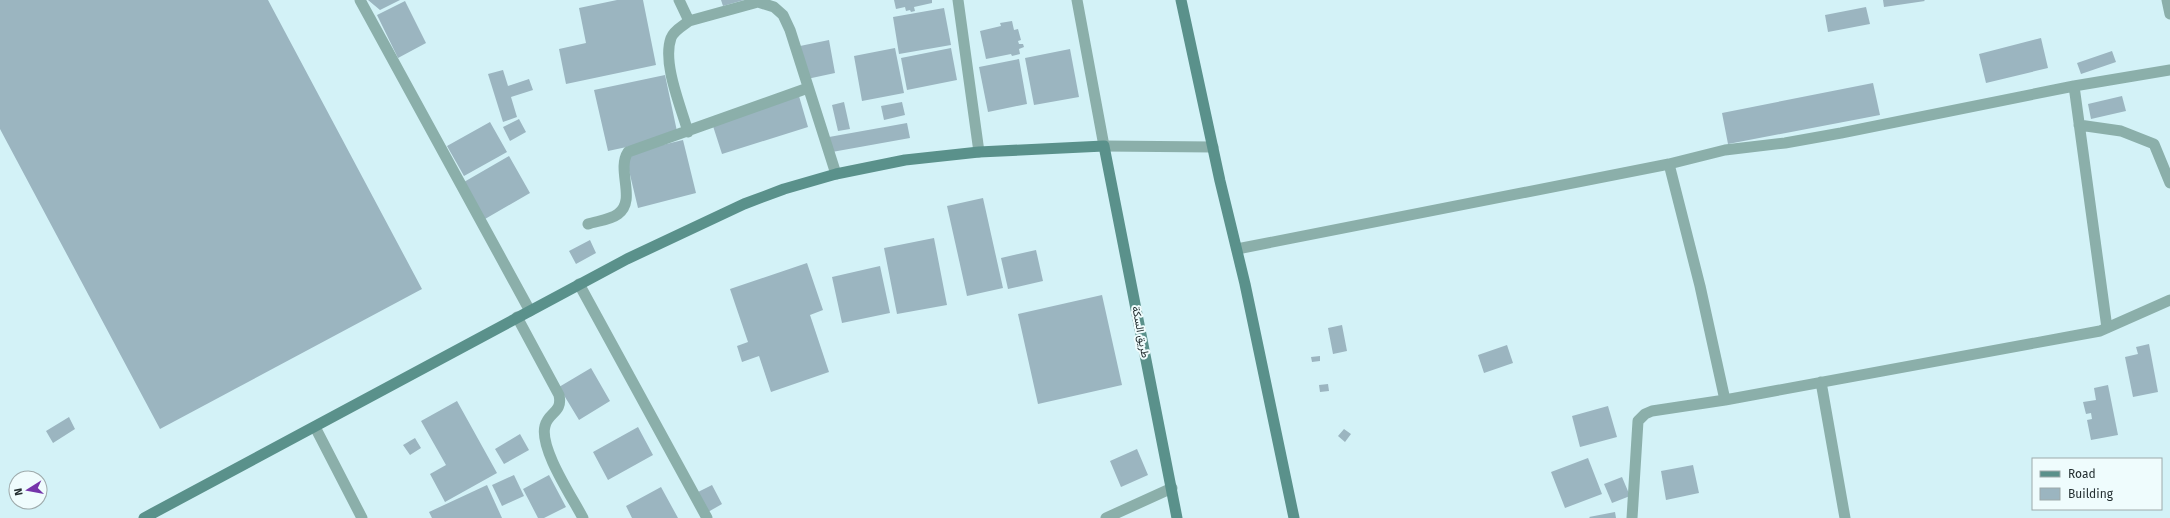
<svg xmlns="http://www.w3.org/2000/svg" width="2170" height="518" viewBox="0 0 2170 518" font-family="'Fira Sans',Vazirmatn,sans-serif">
	<rect width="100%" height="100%" fill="#d3f2f7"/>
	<path fill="#9bb5c0" d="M0,0H268L422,289L160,429L0,129Z
		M368,0H400L380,10Z
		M617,0H643L656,65L566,84L559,49L586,43L579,8Z
		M721,0H744L723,6Z
		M894,0H932V3L914,7L915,11L911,12L910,10L906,11L905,7L896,9Z
		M1883,0H1924L1925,1L1884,7Z
		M405,1L426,43L398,58L377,15Z
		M1866,7L1870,24L1828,32L1825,15Z
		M944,8L951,45L899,54L893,17Z
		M1012,21L1014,30L1018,29L1021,40L1018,41L1019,44H1023L1024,47L1019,49L1020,54L1012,56L1011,54L986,59L980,31L1001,26L1000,23Z
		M2041,38L2048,68L1986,83L1979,54Z
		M829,40L835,73L807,79L800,46Z
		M895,48L904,93L862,101L854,56Z
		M951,48L957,80L907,90L901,58Z
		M1070,49L1079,97L1034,105L1025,58Z
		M2112,51L2116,62L2081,74L2077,63Z
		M1019,59L1027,104L988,112L979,67Z
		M503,70L508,86L529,79L533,90L511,97L517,117L503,122L488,74Z
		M665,75L678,136L608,151L594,90Z
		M1873,83L1880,115L1728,144L1722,113Z
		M799,96L808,127L722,154L712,123Z
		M2122,96L2126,111L2091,119L2088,104Z
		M844,102L850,129L838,131L832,105Z
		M902,102L905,115L884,120L881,106Z
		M519,119L526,132L510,141L503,127Z
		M490,122L507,152L464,176L447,146Z
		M907,123L910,138L832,152L829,137Z
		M683,140L696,193L638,208L625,154Z
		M509,156L530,193L485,219L464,182Z
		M983,198L1003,288L967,296L947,206Z
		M934,238L947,305L897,314L884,248Z
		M590,240L596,253L576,264L569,251Z
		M1036,250L1043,281L1008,289L1001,258Z
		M807,263L823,310L810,315L829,372L771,392L759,356L742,362L737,346L748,342L730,289Z
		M880,266L890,313L842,323L832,277Z
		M1102,295L1122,385L1038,404L1018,314Z
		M1342,325L1347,351L1333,354L1328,328Z
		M2149,344L2158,392L2133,397L2125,357L2138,354L2136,347Z
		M1507,345L1513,363L1484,373L1478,355Z
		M1320,356V361L1312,362L1311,357Z
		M591,368L610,401L579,420L559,387Z
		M1328,384L1329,391L1320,392L1319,385Z
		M2108,385L2118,435L2091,440L2087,420L2092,419L2091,413L2086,414L2083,402L2096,400L2094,388Z
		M457,401L497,473L445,502L430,474L446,465L421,421Z
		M1608,406L1617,437L1580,447L1572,416Z
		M69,417L75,429L53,443L46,431Z
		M638,427L653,455L608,480L593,452Z
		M1344,429L1351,434L1345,442L1338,436Z
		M520,434L529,450L504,464L495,449Z
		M415,438L421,448L410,455L403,445Z
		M1137,449L1148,475L1121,487L1110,461Z
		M1588,458L1602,494L1565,508L1551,472Z
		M1693,465L1699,493L1666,500L1661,471Z
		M514,475L524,496L502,506L492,485Z
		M549,475L566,507L544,518H538L523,489Z
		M1622,477L1630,496L1612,503L1604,484Z
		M487,485L502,518H432L429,512Z
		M712,485L722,504L708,512L698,492Z
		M661,487L678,518H632L626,506Z
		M1615,512L1616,518H1590L1589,517Z"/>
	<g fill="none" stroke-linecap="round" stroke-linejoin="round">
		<path stroke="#8bafaa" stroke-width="11" d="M360,0L530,311
			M679,0L689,21L758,2L774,7L783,15L790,30L836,174
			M958,0L979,152
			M2167,0L2170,14
			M2074,86L2107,328
			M2079,125L2121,131L2154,144L2170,183
			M688,132C681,107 662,63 671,38C674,30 683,26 689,21
			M1104,146L1213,147
			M588,224C597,221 610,220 618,214C637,200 616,170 628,152L808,88
			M1237,249L1669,164L1725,150L1785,143L1841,133L2074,86L2170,70
			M579,284L707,518
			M517,317L559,395C563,413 548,412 545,426C539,448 572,497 583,518
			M1821,382L1845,518
			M1725,400L2100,331L2170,300
			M315,427L362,518
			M1106,518L1172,488
			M1632,518L1638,421L1645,414L1652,411L1725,400L1700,286L1669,164"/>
		<path stroke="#8bafaa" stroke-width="11" d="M1077,0L1104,146"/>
		<path stroke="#5a918b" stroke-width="11" d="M1181,0L1220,181L1245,284L1294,518
			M144,518L627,259L744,204L784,189L836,174L905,160L979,152L1104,146L1177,518"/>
	</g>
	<g text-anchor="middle" stroke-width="4" stroke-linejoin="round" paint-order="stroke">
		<g font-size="11" fill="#242f31" stroke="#effcfd">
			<text transform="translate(1141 332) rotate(79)" y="4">طريق السكة</text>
		</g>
	</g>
	<rect x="2032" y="458" width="130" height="52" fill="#effcfd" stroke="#9eaaab"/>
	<rect x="2040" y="471" width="20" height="6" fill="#5a918b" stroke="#9eaaab"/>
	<text x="2068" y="478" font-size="12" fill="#242f31">Road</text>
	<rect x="2040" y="488" width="20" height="12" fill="#9bb5c0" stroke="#9eaaab"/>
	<text x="2068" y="498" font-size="12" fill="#242f31">Building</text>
	<g transform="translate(28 490) rotate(259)"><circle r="19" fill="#effcfd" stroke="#9eaaab"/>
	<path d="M0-3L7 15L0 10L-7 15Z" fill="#7535aa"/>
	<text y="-6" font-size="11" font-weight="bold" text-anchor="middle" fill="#242f31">N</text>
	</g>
</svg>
